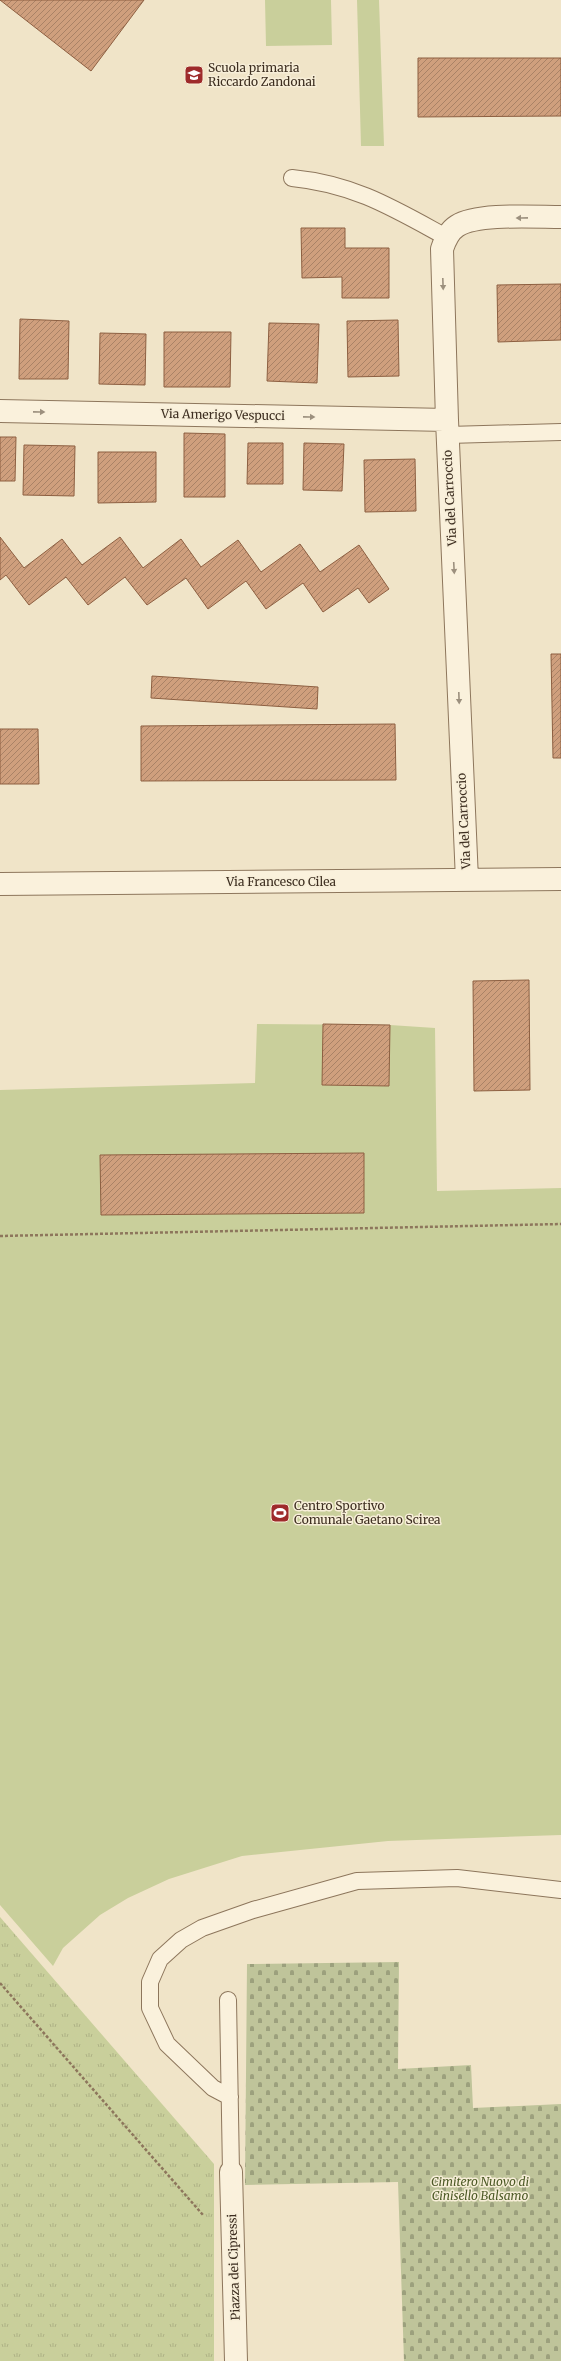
<svg xmlns="http://www.w3.org/2000/svg" width="561" height="2361" viewBox="0 0 561 2361" font-family="Merriweather,serif">
	<defs>
		<pattern id="grass-tufts" width="24" height="20" patternUnits="userSpaceOnUse"><rect width="24" height="20" fill="#c9cf9b"/><path d="M3 7l-1-3M5 7V3M7 7l1-3M15 17l-1-3M17 17v-4M19 17l1-3" fill="none" stroke="#aeb285"/></pattern>
		<pattern id="cemetery-stones" width="16" height="16" patternUnits="userSpaceOnUse"><rect width="16" height="16" fill="#bfc49a"/><path d="M2 7V4a2 2 0 0 1 4 0v3zM10 15v-3a2 2 0 0 1 4 0v3z" fill="#9ca07d"/></pattern>
		<pattern id="building-hatch" width="6" height="6" patternUnits="userSpaceOnUse"><rect width="6" height="6" fill="#cf9f7d"/><path d="M-1 1l2-2M0 6l6-6M5 7l2-2" fill="none" stroke="#a98266"/></pattern>
	</defs>
	<rect width="100%" height="100%" fill="#f0e4c8"/>
	<path fill="url(#grass-tufts)" d="M0,1917L214,2164V2361H0Z"/>
	<path fill="url(#cemetery-stones)" d="M399,1962L398,2069L471,2065L473,2108L561,2104V2361H404L398,2182L245,2185L247,1964Z"/>
	<path fill="#c9cf9b" d="M265,0H331L332,45L266,46Z
		M357,0H379L384,146H361Z
		M257,1024L390,1025L435,1028L437,1191L561,1188V1835L388,1841L242,1856L169,1879L128,1898L100,1915L63,1948L53,1966L0,1905V1090L255,1083Z"/>
	<path fill="url(#building-hatch)" stroke="#8d5f41" d="M0,0H144L91,71Z
		M418,58H561V116L418,117Z
		M301,228H345V248H389V298H342V277L302,278Z
		M561,284V340L498,342L497,285Z
		M20,319L69,321L68,379H19Z
		M398,320L399,376L348,377L347,321Z
		M269,323L319,324L317,383L267,381Z
		M164,332H231L230,387H164Z
		M100,333L146,334L145,385L99,384Z
		M184,433L225,434V497H184Z
		M0,437H16L15,481H0Z
		M248,443H283V484H247Z
		M304,443L344,444L342,491L303,490Z
		M24,445L75,446L74,496L23,495Z
		M98,452H156V502L98,503Z
		M415,459L416,511L365,512L364,460Z
		M0,537L24,568L62,539L82,565L120,537L143,568L181,539L201,567L238,540L261,572L300,544L320,572L359,545L389,589L369,603L358,588L323,612L303,583L266,609L246,581L208,609L186,578L147,605L125,577L88,605L66,577L29,605L6,575L0,580Z
		M551,654H561V758H553Z
		M152,676L318,687L317,709L151,698Z
		M395,724L396,780L141,781V726Z
		M0,729H38L39,784H0Z
		M529,980L530,1090L474,1091L473,981Z
		M323,1024L390,1025L389,1086L322,1085Z
		M364,1153V1213L101,1215L100,1155Z"/>
	<g fill="none" stroke-linecap="round" stroke-linejoin="round">
		<g stroke="#8d765c" stroke-width="18">
			<path id="service" d="M292,178C354,184 393,208 446,237
				M448,435L561,432
				M228,2000L231,2172
				M230,2097L213,2088L167,2044L150,2008V1982L160,1959L181,1940L202,1928L253,1910L357,1881L457,1878L561,1890"/>
		</g>
		<g stroke="#8d765c" stroke-width="24">
			<path id="minor" d="M0,411L447,420
				M467,880L447,420L442,249C445,240 449,231 457,226C477,213 535,217 561,217
				M0,884L561,879
				M231,2172L236,2361"/>
		</g>
		<path stroke="#8d765c" stroke-width="2.5" stroke-dasharray="3 2" stroke-linecap="butt" d="M0,1236L561,1224
			M0,1983L203,2215"/>
		<use href="#service" stroke="#faf1dc" stroke-width="16"/>
		<use href="#minor" stroke="#faf1dc" stroke-width="22"/>
	</g>
	<defs><path id="oneway-solid" d="M-6-.8H1V-3.2L6.5 0L1 3.2V.8H-6Z"/></defs>
	<g fill="#9c907e">
		<use href="#oneway-solid" transform="translate(522 218) rotate(179)"/>
		<use href="#oneway-solid" transform="translate(443 284) rotate(88)"/>
		<use href="#oneway-solid" transform="translate(39 412) rotate(1)"/>
		<use href="#oneway-solid" transform="translate(309 417) rotate(1)"/>
		<use href="#oneway-solid" transform="translate(454 568) rotate(87)"/>
		<use href="#oneway-solid" transform="translate(459 698) rotate(88)"/>
	</g>
	<defs>
		<g id="school-square" transform="scale(1)"><rect x="-9" y="-9" width="18" height="18" rx="4" fill="#9e2a2b" stroke="#f7eed8"/><path d="M0-5L7-2L0 1L-7-2ZM-4 1L0 2.5L4 1V4Q0 6-4 4Z" fill="#fff"/></g>
		<g id="stadium-square" transform="scale(1)"><rect x="-9" y="-9" width="18" height="18" rx="4" fill="#9e2a2b" stroke="#f7eed8"/><path d="M0-5a6.5 5 0 1 0 0 10a6.5 5 0 1 0 0-10ZM-3.5-1.8h7v3.6h-7Z" fill="#fff"/></g>
	</defs>
	<g fill-rule="evenodd">
		<use href="#school-square" x="194" y="75"/>
		<use href="#stadium-square" x="280" y="1513"/>
	</g>
	<g text-anchor="middle" stroke-width="3" stroke-linejoin="round" paint-order="stroke">
		<g font-size="12" fill="#3d2e20" stroke="#f7eed8" text-anchor="start">
			<text x="208" y="72">Scuola primaria<tspan x="208" dy="14">Riccardo Zandonai</tspan></text>
			<text x="294" y="1510">Centro Sportivo<tspan x="294" dy="14">Comunale Gaetano Scirea</tspan></text>
		</g>
		<g font-size="12" fill="#3d2e20" stroke="#f7eed8">
			<text transform="translate(223 415) rotate(1)" y="4">Via Amerigo Vespucci</text>
			<text transform="translate(450 498) rotate(-93)" y="4">Via del Carroccio</text>
			<text transform="translate(464 821) rotate(-93)" y="4">Via del Carroccio</text>
			<text x="281" y="886">Via Francesco Cilea</text>
			<text transform="translate(234 2267) rotate(-92)" y="4">Piazza dei Cipressi</text>
		</g>
		<g font-size="12" font-style="italic" fill="#4d5a26" stroke="#f7eed8">
			<text x="480" y="2186">Cimitero Nuovo di<tspan x="480" dy="14">Cinisello Balsamo</tspan></text>
		</g>
	</g>
</svg>
